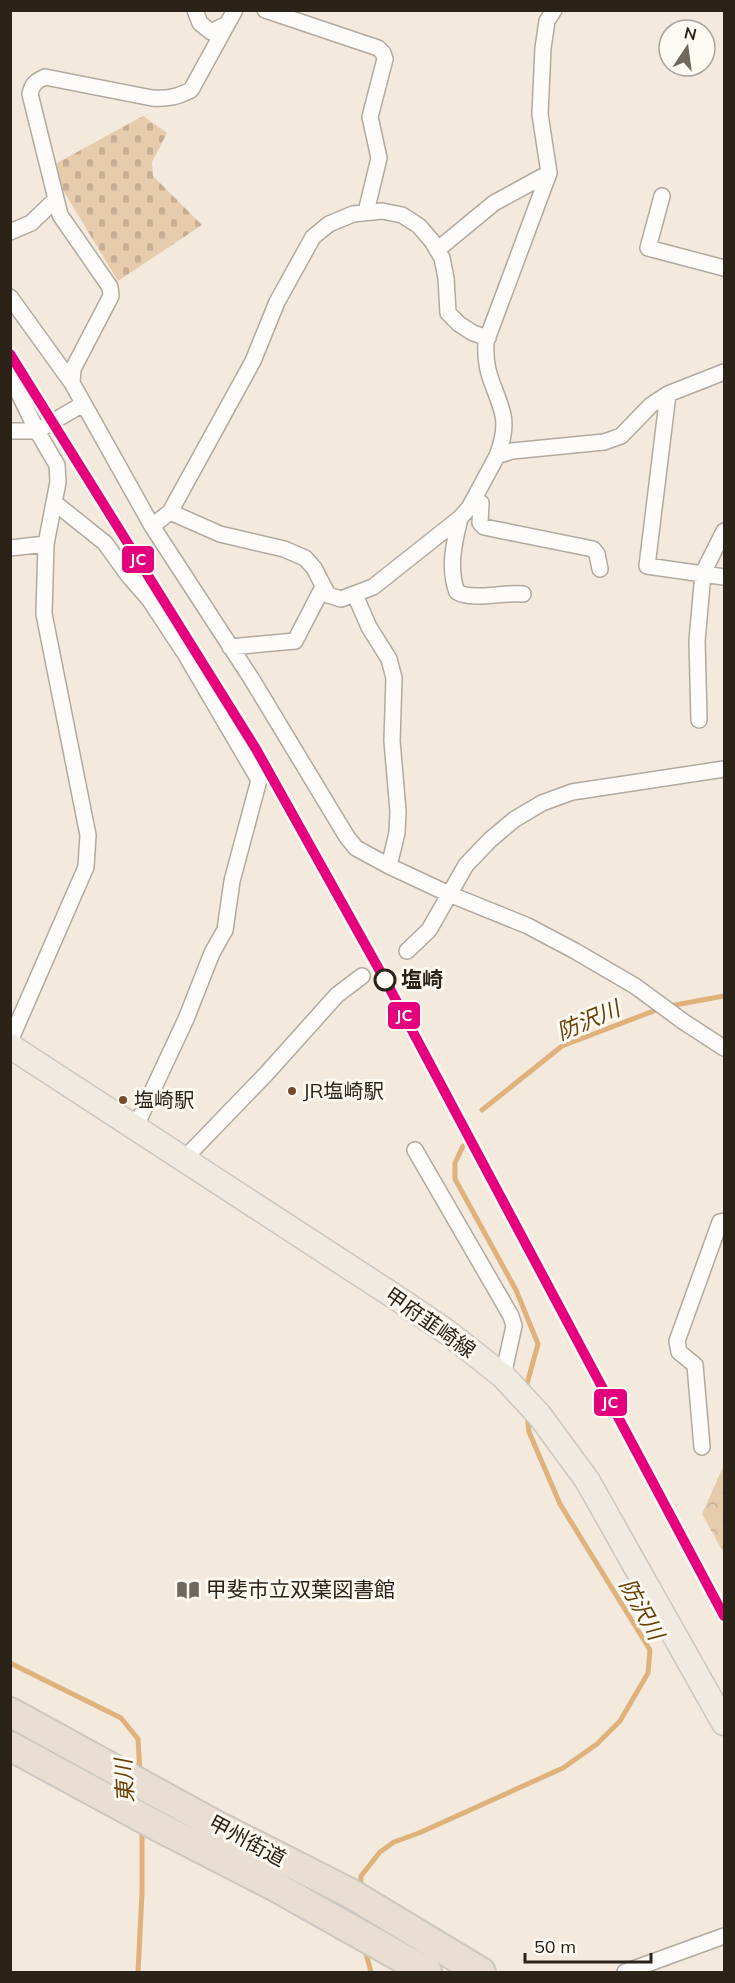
<svg xmlns="http://www.w3.org/2000/svg" width="735" height="1983" viewBox="0 0 735 1983" font-family="Mulish,'Noto Sans JP',sans-serif">
	<defs>
		<pattern id="forest-crowns" width="20" height="18" patternUnits="userSpaceOnUse" patternTransform="scale(1.5)"><rect width="20" height="18" fill="#e6cbad"/><path d="M2 6a3 3 0 1 1 6 0M12 15a3 3 0 1 1 6 0" fill="none" stroke="#c5ae94"/></pattern>
		<pattern id="cemetery-stones" width="16" height="16" patternUnits="userSpaceOnUse" patternTransform="scale(1.5)"><rect width="16" height="16" fill="#e6cbad"/><path d="M2 7V4a2 2 0 0 1 4 0v3zM10 15v-3a2 2 0 0 1 4 0v3z" fill="#c5ae94"/></pattern>
	</defs>
	<rect width="100%" height="100%" fill="#f4e9dd"/>
	<path fill="url(#forest-crowns)" d="M724,1465V1554L702,1514Z"/>
	<path fill="url(#cemetery-stones)" d="M143,116L167,133L152,162L153,176L202,225L118,281L58,182L57,163Z"/>
	<g fill="none" stroke-linecap="round" stroke-linejoin="round">
		<path stroke="#dfb27c" stroke-width="5" d="M482,1110L562,1046L664,1007L724,996
			M463,1146L455,1163V1179L516,1290L538,1344L525,1391
			M10,1663L121,1718L138,1739L140,1773
			M361,1890V1876L380,1852L394,1842L419,1833L563,1768L597,1744L620,1721L648,1673L650,1650L560,1504L529,1432L527,1415
			M364,1947L371,1972
			M138,1972L142,1893V1827"/>
		<g stroke="#b2a99f" stroke-width="18">
			<path id="street" d="M195,10L200,23L211,32L227,24
				M235,10L191,90C177,97 168,99 152,98L45,77C36,81 32,84 30,94L60,215L110,287L111,296L73,369L72,383L152,526L251,678L347,837L356,848L389,866L449,894L528,926L575,951L635,986L684,1022L724,1048
				M265,10L378,48L383,53L385,59L370,117L379,158L366,212
				M662,196L648,248L724,268
				M10,232L31,223L56,199
				M437,250L494,203L549,173
				M10,297L72,383
				M10,375L37,431L57,465L58,482L46,544L44,614L88,835L86,867L10,1041
				M668,394L647,566L724,577
				M10,431H37L83,404
				M497,456C502,443 506,429 503,415C496,386 484,376 486,342L549,173L540,114L543,48L547,21L554,10
				M474,499L481,503L480,523L484,527L593,549L597,554L600,569
				M55,503L105,543L128,575L149,599L184,652L259,780L232,881L225,930L212,953L186,1019L136,1126
				M170,512L220,534L284,549L305,558L314,568L328,595L341,599L373,587L460,518L469,508L497,456L512,451L604,442L621,436L651,405L668,394L724,372
				M460,518C454,543 448,568 457,592C473,601 503,592 523,594
				M152,526L170,512L253,361L277,302L313,237L329,224L353,214L382,211L402,215L419,226L432,241L442,258L446,278L448,313L459,324L473,333L488,338
				M10,548L46,544
				M355,595L369,627L389,659L394,678L392,741L398,811L397,833L389,866
				M230,647L295,641L323,587
				M699,720L697,641L703,573L724,531
				M407,951L429,930L466,865L491,839L515,819L542,803L572,792L724,769
				M415,1150L511,1316L514,1326L503,1376
				M185,1158L267,1073L337,995L362,976
				M702,1447L695,1365L679,1352L677,1341L720,1222L724,1221
				M625,1972L724,1936"/>
		</g>
		<g stroke="#ccc7c0" stroke-width="27">
			<path id="primary" d="M10,1046L406,1304L447,1332L503,1376L540,1416L587,1480L724,1723"/>
		</g>
		<g stroke="#ccc7c0" stroke-width="32">
			<path id="highway" d="M10,1712L212,1823L350,1893L481,1972
				M10,1746L159,1827L276,1887L427,1972"/>
		</g>
		<use href="#street" stroke="#fdfcfa" stroke-width="15"/>
		<use href="#primary" stroke="#f1eae1" stroke-width="24"/>
		<use href="#highway" stroke="#e9ded1" stroke-width="28"/>
		<g stroke="#fefaf4" stroke-width="15">
			<path id="rail-1" d="M10,354L256,749L390,989L724,1616"/>
		</g>
		<use href="#rail-1" stroke="#e5007d" stroke-width="10"/>
	</g>
	<defs>
		<g id="library-bare" transform="scale(1.8)"><path d="M-6-4Q-3-5.5-.7-3.5V5Q-3 3-6 4ZM6-4Q3-5.5 .7-3.5V5Q3 3 6 4Z" fill="#71685d" stroke="#fefaf4" stroke-width="2.5" paint-order="stroke"/></g>
	</defs>
	<g fill-rule="evenodd">
		<use href="#library-bare" x="188" y="1590"/>
	</g>
	<circle fill="#fefaf4" stroke="#2b2218" stroke-width="3" cx="385" cy="980" r="10"/>
	<g fill="#7a4b2a" stroke="#fefaf4" stroke-width="2">
		<circle cx="292" cy="1091" r="5"/>
		<circle cx="123" cy="1100" r="5"/>
	</g>
	<g text-anchor="middle" stroke-width="6" stroke-linejoin="round" paint-order="stroke">
		<g font-size="20" fill="#2b2218" stroke="#fefaf4" text-anchor="start">
			<text x="303" y="1098">JR塩崎駅</text>
			<text x="134" y="1107">塩崎駅</text>
		</g>
		<g font-size="21" font-weight="bold" fill="#2b2218" stroke="#fefaf4" text-anchor="start">
			<text x="401" y="987">塩崎</text>
		</g>
		<g font-size="21" fill="#2b2218" stroke="#fefaf4">
			<text transform="translate(430 1323) rotate(35)" y="7">甲府韮崎線</text>
			<text transform="translate(247 1841) rotate(28)" y="7">甲州街道</text>
		</g>
		<g font-size="21" fill="#2b2218" stroke="#fefaf4" text-anchor="start">
			<text x="206" y="1597">甲斐市立双葉図書館</text>
		</g>
		<g font-size="22" font-style="italic" fill="#674004" stroke="#fefaf4">
			<text transform="translate(588 1020) rotate(-23)" y="8">防沢川</text>
			<text transform="translate(642 1609) rotate(61)" y="8">防沢川</text>
			<text transform="translate(124 1781) rotate(-93)" y="8">東川</text>
		</g>
	</g>
	<g stroke="#fefaf4" stroke-width="2">
		<rect x="121" y="545" width="34" height="29" rx="6" fill="#e5007d"/>
		<rect x="387" y="1001" width="34" height="29" rx="6" fill="#e5007d"/>
		<rect x="593" y="1388" width="35" height="29" rx="6" fill="#e5007d"/>
	</g>
	<g font-size="16" text-anchor="middle" font-weight="bold" fill="#fff">
		<text x="138" y="565">JC</text>
		<text x="404" y="1021">JC</text>
		<text x="610" y="1408">JC</text>
	</g>
	<rect width="735" height="1983" fill="none" stroke="#2b2218" stroke-width="24"/>
	<g transform="translate(687 48) rotate(13)"><circle r="28" fill="#fefaf4" stroke="#aaa49c" stroke-width="1.5"/>
	<path d="M0-4.5L10 22L0 15L-10 22Z" fill="#71685d"/>
	<text y="-9" font-size="16" font-weight="bold" text-anchor="middle" fill="#2b2218">N</text>
	</g>
	<path d="M525 1953v9h126v-9" fill="none" stroke="#2b2218" stroke-width="3"/>
	<text x="534" y="1953" font-size="18" fill="#2b2218" stroke="#fefaf4" stroke-width="4.5" paint-order="stroke">50 m</text>
</svg>
